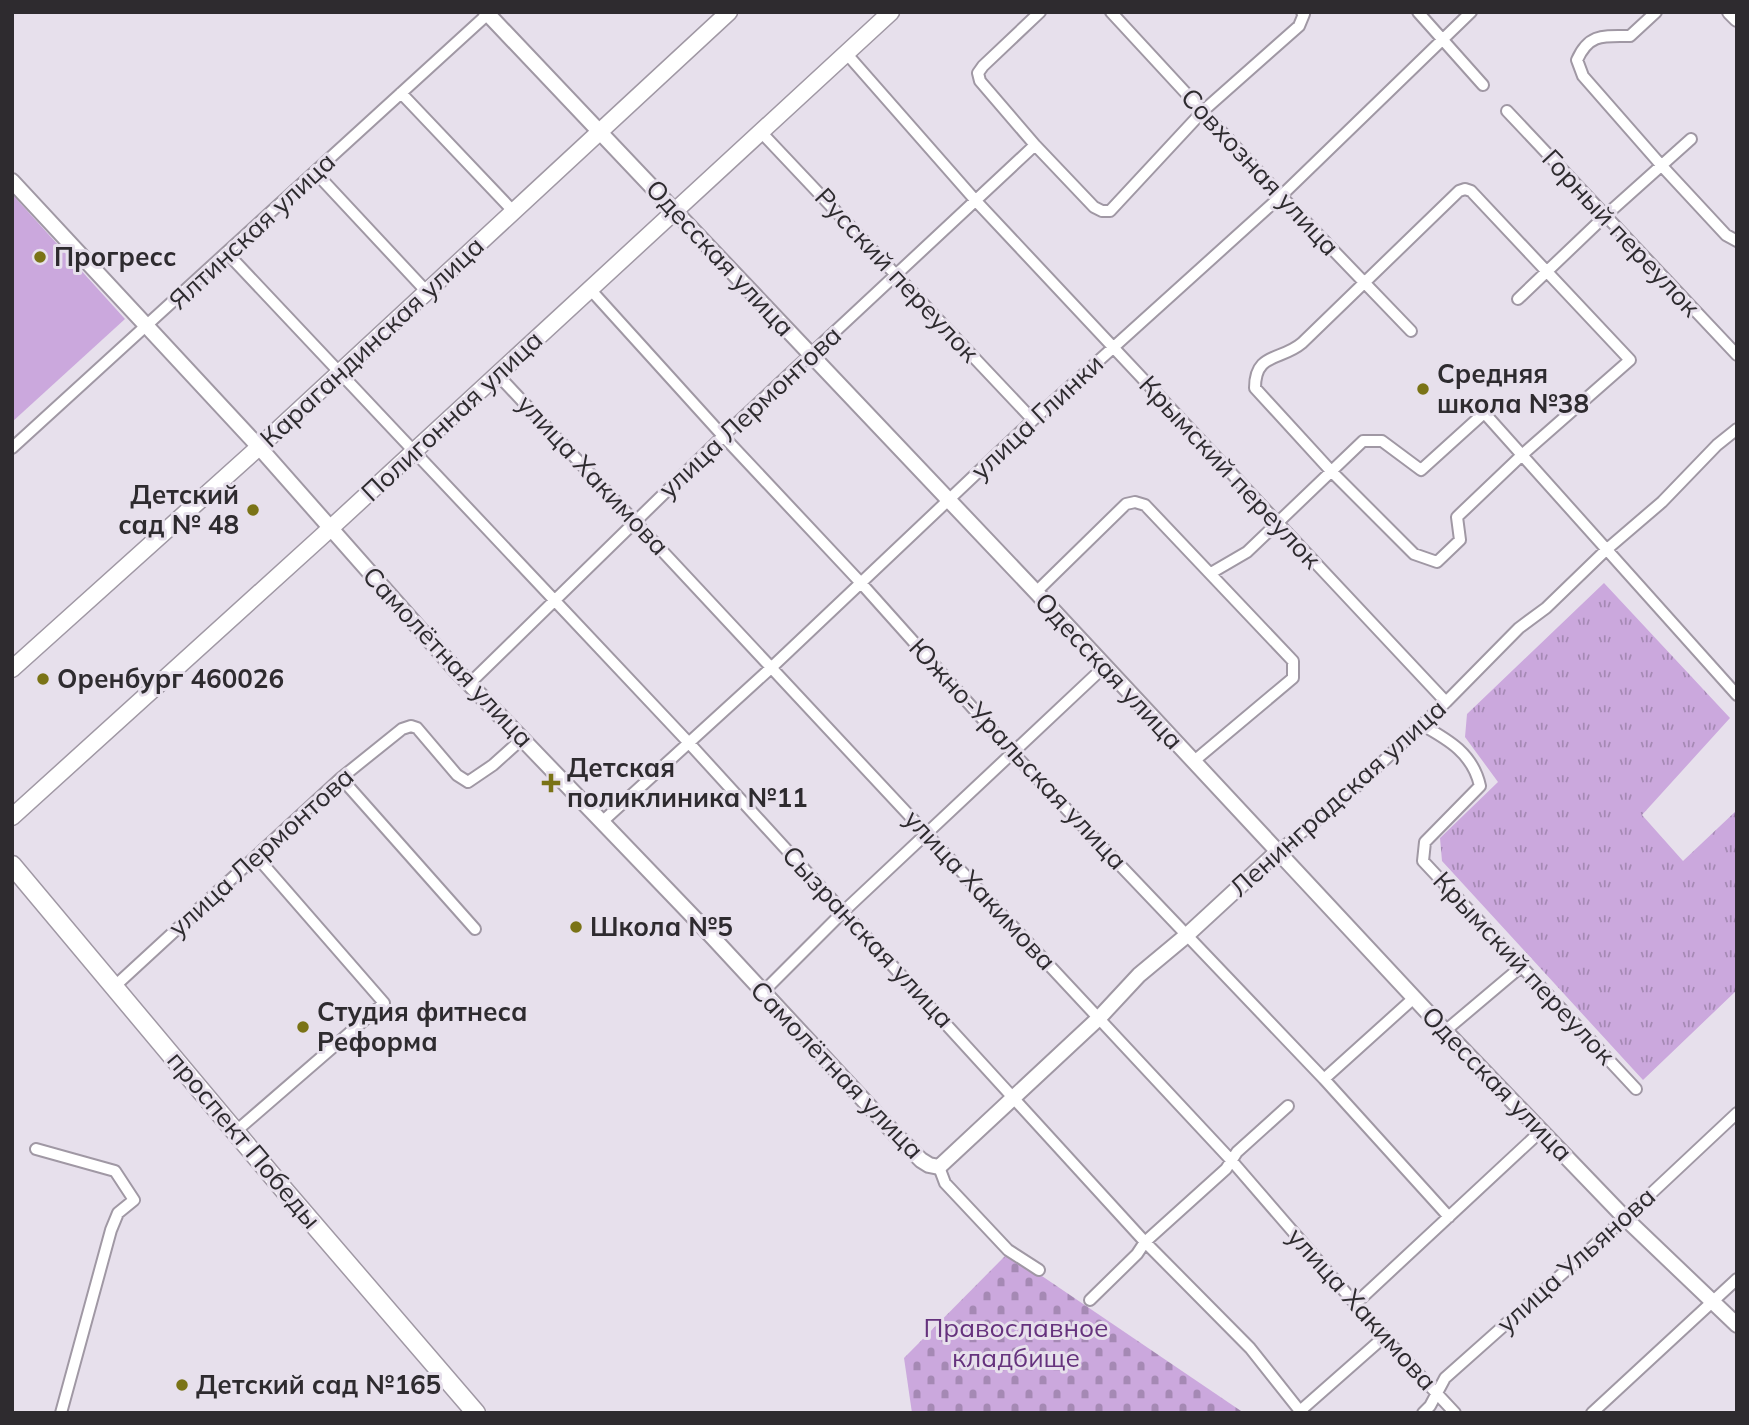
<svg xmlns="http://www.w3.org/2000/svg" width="1749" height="1425" viewBox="0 0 1749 1425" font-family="Mulish,sans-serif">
	<defs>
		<pattern id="cemetery-stones" width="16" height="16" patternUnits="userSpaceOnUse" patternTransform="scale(1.75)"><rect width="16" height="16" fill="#cba8dd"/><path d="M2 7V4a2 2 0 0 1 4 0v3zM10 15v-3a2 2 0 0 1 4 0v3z" fill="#a589b4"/></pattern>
		<pattern id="park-tufts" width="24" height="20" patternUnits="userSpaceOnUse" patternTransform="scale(1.75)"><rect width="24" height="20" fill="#cba8dd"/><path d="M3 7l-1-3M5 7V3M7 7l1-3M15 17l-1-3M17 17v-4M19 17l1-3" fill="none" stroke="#a589b4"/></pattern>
	</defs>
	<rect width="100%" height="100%" fill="#e7e0ec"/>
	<path fill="url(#cemetery-stones)" d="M1008,1253L1244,1413H912L904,1358Z"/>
	<path fill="url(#park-tufts)" d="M1604,583L1730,718L1642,815L1683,861L1737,810V990L1643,1080L1442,861L1440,838L1498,782L1465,737L1467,714Z"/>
	<path fill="#cba8dd" d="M12,194L125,319L12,422Z"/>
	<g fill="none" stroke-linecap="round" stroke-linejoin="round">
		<g stroke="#a098a4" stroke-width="14">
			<path id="minor" d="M1040,12L983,66L978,73L980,81L1035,145L1094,207L1102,211H1110L1203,111L1299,26L1304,14L1302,12
				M1111,12L1281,196L1411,331
				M1418,12L1483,85
				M1656,12L1630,36C1604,36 1589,33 1577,60L1583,76L1661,165L1726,235L1737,241
				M846,53L976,201L1446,702
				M401,93L514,212
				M1507,111L1737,355
				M760,131L1033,420
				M315,172L427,292
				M1465,189L1471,191L1630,360L1523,454L1457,517L1460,540L1437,562L1414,554L1331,471L1255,388C1255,352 1281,361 1302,343L1459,191Z
				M227,253L689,743L1145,1242L1250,1348L1300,1411L1299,1413
				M589,288L723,436L861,583L1013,753L1324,1079L1449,1217
				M1518,299L1605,216L1691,139
				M497,374L1231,1160L1384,1337L1455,1413
				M1479,407L1737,695
				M12,448L490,12
				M1211,573L1247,552L1363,441H1382L1421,470L1484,413
				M1036,592L1126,504L1135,502L1145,505L1293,661V678L1194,761
				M469,684L723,436L1035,145
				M1422,725C1449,740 1473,754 1480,786L1425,842L1423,861L1636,1089
				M341,778L475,929
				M603,821L772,667L1033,420L1281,196L1471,12
				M1277,852L1341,801L1446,702L1519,628L1546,608L1606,550L1662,502L1717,445L1737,429
				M115,986L341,778L402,729L411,726L417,728L457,775L468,782L493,765L523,738
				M763,992L844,911L1105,666
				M1445,1031L1522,966
				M1324,1079L1415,997
				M235,1132L384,1003L256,856
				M36,1149L115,1171L134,1200L118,1213L111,1230L61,1413
				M939,1167L945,1183L1008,1250L1039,1270
				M1090,1300L1137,1254L1145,1242L1226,1169L1237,1152L1288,1106
				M1355,1304L1541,1131
				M1300,1411L1384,1337
				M1423,1413L1430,1406L1445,1378L1625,1218L1737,1113
				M1592,1413L1737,1279"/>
		</g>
		<g stroke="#a098a4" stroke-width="18">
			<path id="tertiary" d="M486,12L1036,592L1445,1031L1625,1218L1737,1325
				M1730,12L1737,19
				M12,181L259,447L455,669L704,928L895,1134L921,1160L929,1165L939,1167L1099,1018L1139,975L1187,935L1277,852"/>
		</g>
		<g stroke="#a098a4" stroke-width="19">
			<path id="secondary" d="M12,669L259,447L729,12
				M12,817L321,537L891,12"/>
		</g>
		<g stroke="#a098a4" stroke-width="21">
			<path id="primary" d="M12,865L285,1191L476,1413"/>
		</g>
		<use href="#minor" stroke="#fff" stroke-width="10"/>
		<use href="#tertiary" stroke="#fff" stroke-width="14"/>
		<use href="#secondary" stroke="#fff" stroke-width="16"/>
		<use href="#primary" stroke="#fff" stroke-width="18"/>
	</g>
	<g fill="#7a7316" stroke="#e7e0ec" stroke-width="2.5">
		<circle cx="40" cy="257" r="7"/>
		<circle cx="1423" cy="389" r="7"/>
		<circle cx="253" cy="510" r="7"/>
		<circle cx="43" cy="679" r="7"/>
		<path d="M547.5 772.5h7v7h7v7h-7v7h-7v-7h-7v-7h7z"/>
		<circle cx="576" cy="927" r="7"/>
		<circle cx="303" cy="1027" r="7"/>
		<circle cx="182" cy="1385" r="7"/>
	</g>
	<g text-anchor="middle" stroke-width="6" stroke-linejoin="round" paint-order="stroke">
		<g font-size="26" fill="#2e2b2f" stroke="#e7e0ec">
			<text transform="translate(1260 172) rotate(47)" y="9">Совхозная улица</text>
			<text transform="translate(252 231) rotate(-43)" y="9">Ялтинская улица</text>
			<text transform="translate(1621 233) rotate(47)" y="9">Горный переулок</text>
			<text transform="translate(720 258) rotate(47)" y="9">Одесская улица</text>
			<text transform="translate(897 275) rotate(47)" y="9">Русский переулок</text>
			<text transform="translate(372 342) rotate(-43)" y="9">Карагандинская улица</text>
			<text transform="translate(750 412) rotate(-43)" y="9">улица Лермонтова</text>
			<text transform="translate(452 416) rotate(-43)" y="9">Полигонная улица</text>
			<text transform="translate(1037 417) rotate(-43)" y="9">улица Глинки</text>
			<text transform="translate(1230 472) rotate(47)" y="9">Крымский переулок</text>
			<text transform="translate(593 475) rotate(47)" y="9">улица Хакимова</text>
			<text transform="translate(448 657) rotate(47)" y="9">Самолётная улица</text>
			<text transform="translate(1109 671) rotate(47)" y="9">Одесская улица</text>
			<text transform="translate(1018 754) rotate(47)" y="9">Южно-Уральская улица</text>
			<text transform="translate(1338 798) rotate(-42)" y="9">Ленинградская улица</text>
			<text transform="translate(261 852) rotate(-42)" y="9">улица Лермонтова</text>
			<text transform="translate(980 890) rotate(47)" y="9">улица Хакимова</text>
			<text transform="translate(868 937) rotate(47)" y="9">Сызранская улица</text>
			<text transform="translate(1524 968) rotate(47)" y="9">Крымский переулок</text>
			<text transform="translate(837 1070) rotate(46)" y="9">Самолётная улица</text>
			<text transform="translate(1497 1084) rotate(46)" y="9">Одесская улица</text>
			<text transform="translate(244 1140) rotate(50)" y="9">проспект Победы</text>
			<text transform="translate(1576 1260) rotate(-42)" y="9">улица Ульянова</text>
			<text transform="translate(1362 1309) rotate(48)" y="9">улица Хакимова</text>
		</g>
		<g font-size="26" font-weight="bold" fill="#2e2b2f" stroke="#e7e0ec" text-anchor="start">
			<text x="54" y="266">Прогресс</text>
			<text x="1437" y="383">Средняя<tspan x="1437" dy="30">школа №38</tspan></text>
			<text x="239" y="504" text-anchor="end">Детский<tspan x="239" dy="30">сад № 48</tspan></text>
			<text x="57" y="688">Оренбург 460026</text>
			<text x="567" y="777">Детская<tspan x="567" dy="30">поликлиника №11</tspan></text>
			<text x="590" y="936">Школа №5</text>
			<text x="317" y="1021">Студия фитнеса<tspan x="317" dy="30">Реформа</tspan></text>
			<text x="196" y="1394">Детский сад №165</text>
		</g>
		<g font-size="26" fill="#65327d" stroke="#e7e0ec">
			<text x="1016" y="1337">Православное<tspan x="1016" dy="30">кладбище</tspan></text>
		</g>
	</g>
	<rect width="1749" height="1425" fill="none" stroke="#2e2b2f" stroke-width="28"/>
</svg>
